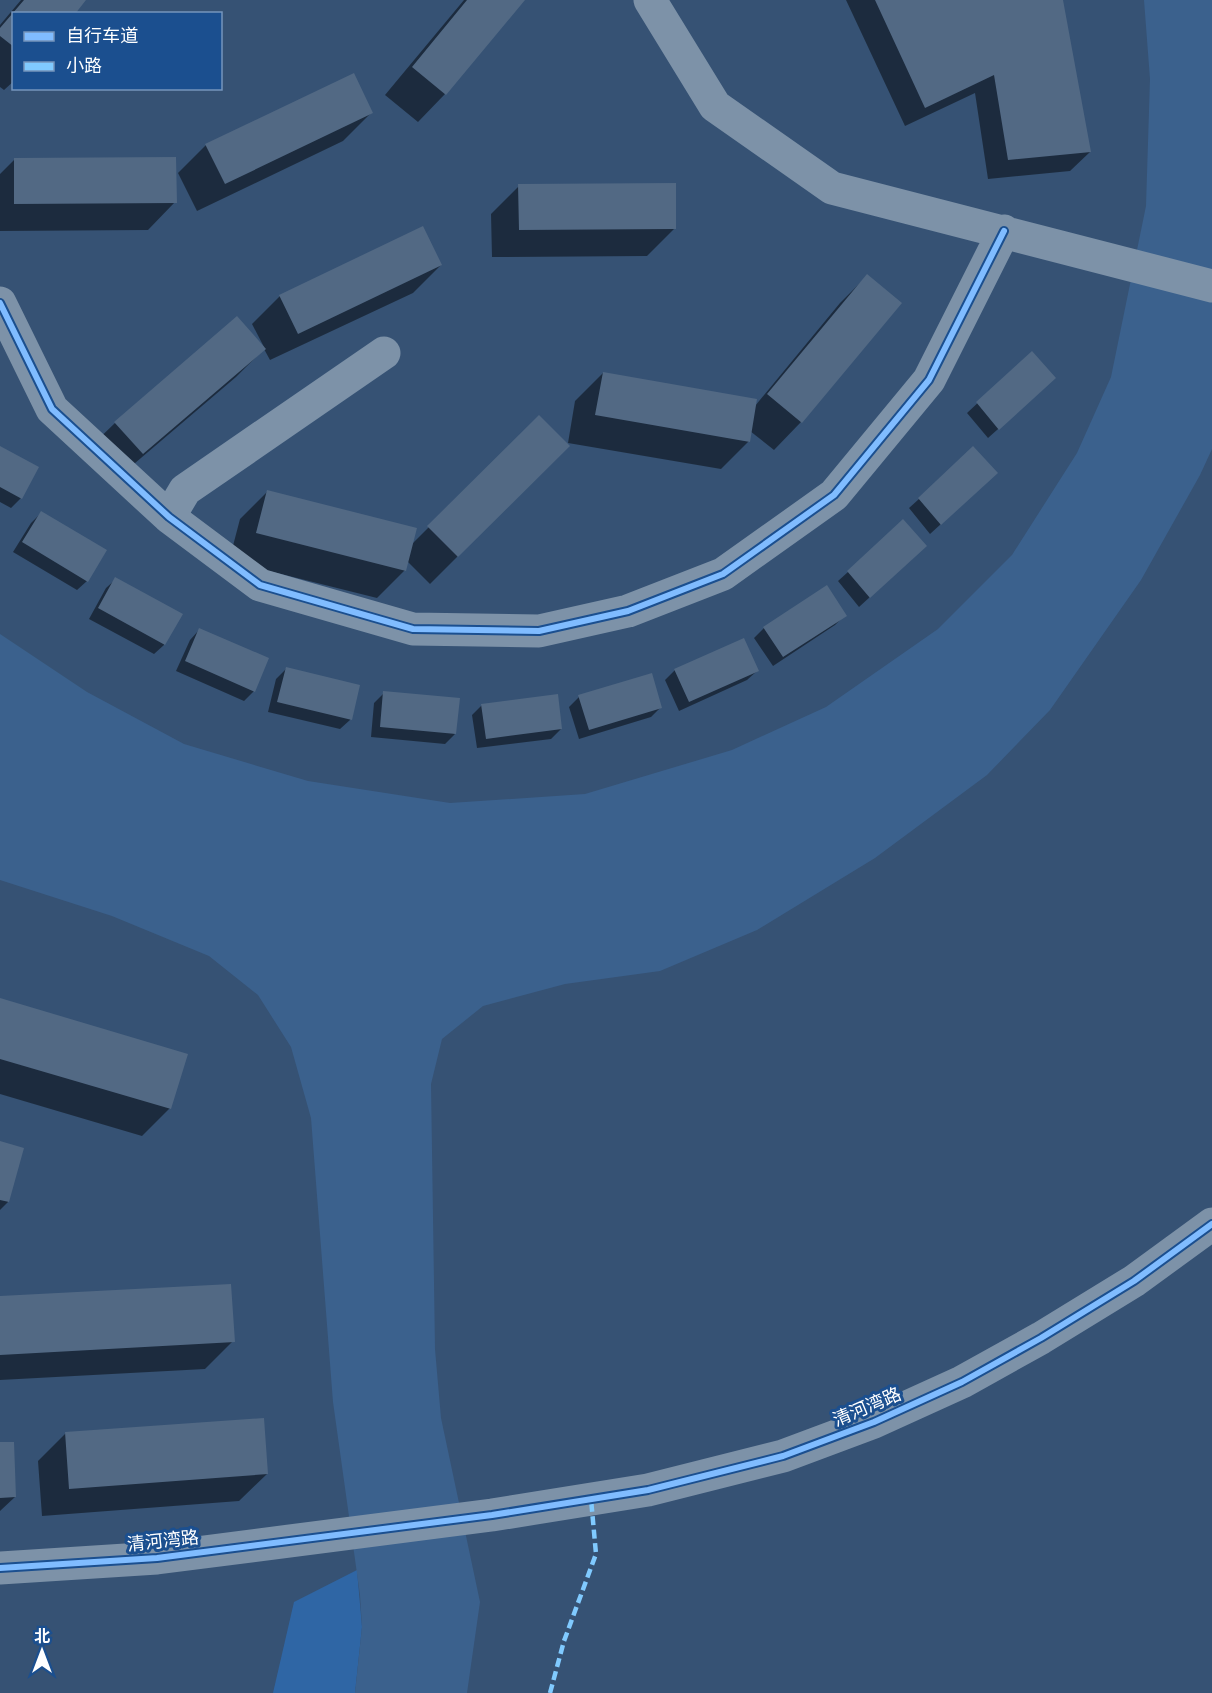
<svg xmlns="http://www.w3.org/2000/svg" width="1212" height="1693" viewBox="0 0 1212 1693" font-family="'Titillium Web','Noto Sans SC',sans-serif">
	<rect width="100%" height="100%" fill="#365274"/>
	<path fill="#2f66a5" d="M357,1570L362,1627L355,1693H273L294,1602Z"/>
	<path fill="#3b618d" d="M1144,0H1212V449L1200,475L1141,580L1050,710L987,775L875,858L757,930L660,971L565,984L483,1006L442,1039L431,1084L435,1349L441,1418L480,1602L467,1693H355L362,1627L360,1595L333,1402L311,1118L291,1047L258,995L209,956L112,916L0,880V634L87,692L184,744L308,781L450,803L585,794L732,750L826,707L938,629L1012,555L1077,453L1111,377L1146,206L1150,79Z"/>
	<path fill="#0007" d="M21,0H84L14,14V81L4,90L0,87V25Z
		M464,0H523L445,94L418,122L385,95Z
		M846,0H1061L1090,152L1070,171L988,179L975,93L905,126Z
		M371,113L343,141L197,211L178,173L206,145Z
		M14,160L175,202L148,230L0,231V174Z
		M519,186L675,228L647,256L492,257L491,214Z
		M441,265L413,293L270,360L264,349L236,377L114,481L87,450L115,423L264,347L252,324L280,296Z
		M867,276L801,422L774,450L750,431L749,441L721,469L568,443L575,401L603,373L755,406L840,303Z
		M1031,353L1044,388L988,438L967,413Z
		M539,417L568,446L430,584L407,561L405,570L377,598L229,561L240,519L267,492L411,545Z
		M0,448L21,498L11,508L0,502Z
		M986,483L930,534L909,508L919,499Z
		M41,513L87,581L77,590L13,552L31,523Z
		M915,556L859,607L838,581L848,572Z
		M116,579L181,614L164,645L154,654L89,619L106,588Z
		M845,615L835,625L773,666L754,638L764,628Z
		M199,630L254,691L244,701L176,671L190,640Z
		M286,669L358,686L350,720L340,729L268,712L276,679Z
		M675,670L757,671L747,680L679,711L665,680Z
		M384,693L455,734L445,744L371,737L374,703Z
		M579,697L661,707L651,717L579,739L569,707Z
		M482,705L561,729L551,739L477,748L472,715Z
		M0,999L170,1108L142,1136L0,1094Z
		M0,1143L8,1202L0,1210Z
		M0,1298L233,1341L205,1369L0,1380Z
		M66,1433L267,1474L239,1501L42,1516L38,1461Z
		M0,1444L15,1497L0,1511Z"/>
	<path fill="#526984" d="M24,0H86L75,14H14V47L0,36V28Z
		M467,0H525L446,95L412,67Z
		M875,0H1063L1091,152L1008,160L994,75L925,108Z
		M354,73L373,113L225,184L205,144Z
		M176,157L177,203L14,204V158Z
		M676,183V229L519,230L518,184Z
		M423,226L442,265L298,334L279,295Z
		M867,274L902,303L802,423L767,394Z
		M237,316L266,349L143,454L114,422Z
		M1032,351L1056,378L999,430L976,402Z
		M603,372L757,399L750,442L595,415Z
		M539,415L570,446L458,557L427,526Z
		M0,446L39,467L22,499L0,487Z
		M973,446L998,473L941,525L918,498Z
		M267,490L417,528L406,571L256,533Z
		M41,511L107,550L88,582L22,542Z
		M903,519L927,546L870,598L847,571Z
		M115,577L183,614L165,645L98,608Z
		M827,585L847,616L783,657L763,627Z
		M199,628L269,658L255,692L185,661Z
		M744,638L759,671L689,702L674,669Z
		M286,667L360,685L352,720L277,702Z
		M652,673L662,708L589,730L578,695Z
		M383,691L460,698L456,734L380,727Z
		M558,694L562,729L486,739L481,704Z
		M0,998L188,1054L171,1109L0,1059Z
		M0,1141L24,1148L9,1202L0,1200Z
		M231,1284L235,1342L0,1355V1296Z
		M264,1418L268,1474L69,1489L65,1432Z
		M0,1442H14L16,1497L0,1498Z"/>
	<g fill="none" stroke-linecap="round" stroke-linejoin="round">
		<path stroke="#7d92a8" stroke-width="33" d="M650,0L715,106L832,188L1212,286
			M0,303L52,409L169,517L260,585L413,629L539,631L628,611L723,574L834,495L929,380L1004,231
			M169,517L185,490L384,353
			M0,1568L157,1558L492,1515L648,1490L783,1456L874,1422L962,1382L1041,1338L1134,1281L1212,1224"/>
		<path stroke="#80caff" stroke-width="4.5" stroke-dasharray="9 4.5" stroke-linecap="butt" d="M550,1693L564,1641L596,1554L591,1499"/>
		<g stroke="#1b4f8f" stroke-width="10">
			<path id="cycleway" d="M0,303L52,409L169,517L260,585L413,629L539,631L628,611L723,574L834,495L929,380L1004,231
				M0,1568L157,1558L492,1515L648,1490L783,1456L874,1422L962,1382L1041,1338L1134,1281L1212,1224"/>
		</g>
		<use href="#cycleway" stroke="#80bcff" stroke-width="6"/>
	</g>
	<g text-anchor="middle" stroke-width="6" stroke-linejoin="round" paint-order="stroke">
		<g font-size="18" fill="#fff" stroke="#1b4f8f">
			<text transform="translate(867 1407) rotate(-23)" y="6">清河湾路</text>
			<text transform="translate(163 1541) rotate(-6)" y="6">清河湾路</text>
		</g>
	</g>
	<rect x="12" y="12" width="210" height="78" fill="#1b4f8f" stroke="#7695bc" stroke-width="1.5"/>
	<rect x="24" y="32" width="30" height="9" fill="#80bcff" stroke="#7695bc" stroke-width="1.5"/>
	<text x="66" y="42" font-size="18" fill="#ffffff">自行车道</text>
	<rect x="24" y="62" width="30" height="9" fill="#80caff" stroke="#7695bc" stroke-width="1.5"/>
	<text x="66" y="72" font-size="18" fill="#ffffff">小路</text>
	<g transform="translate(42 1651)" stroke="#1b4f8f" stroke-width="4.5" paint-order="stroke">
	<path d="M0-4.5L10 22L0 15L-10 22Z" fill="#ffffff"/>
	<text y="-9" font-size="16" font-weight="bold" text-anchor="middle" fill="#ffffff">北</text>
	</g>
</svg>
